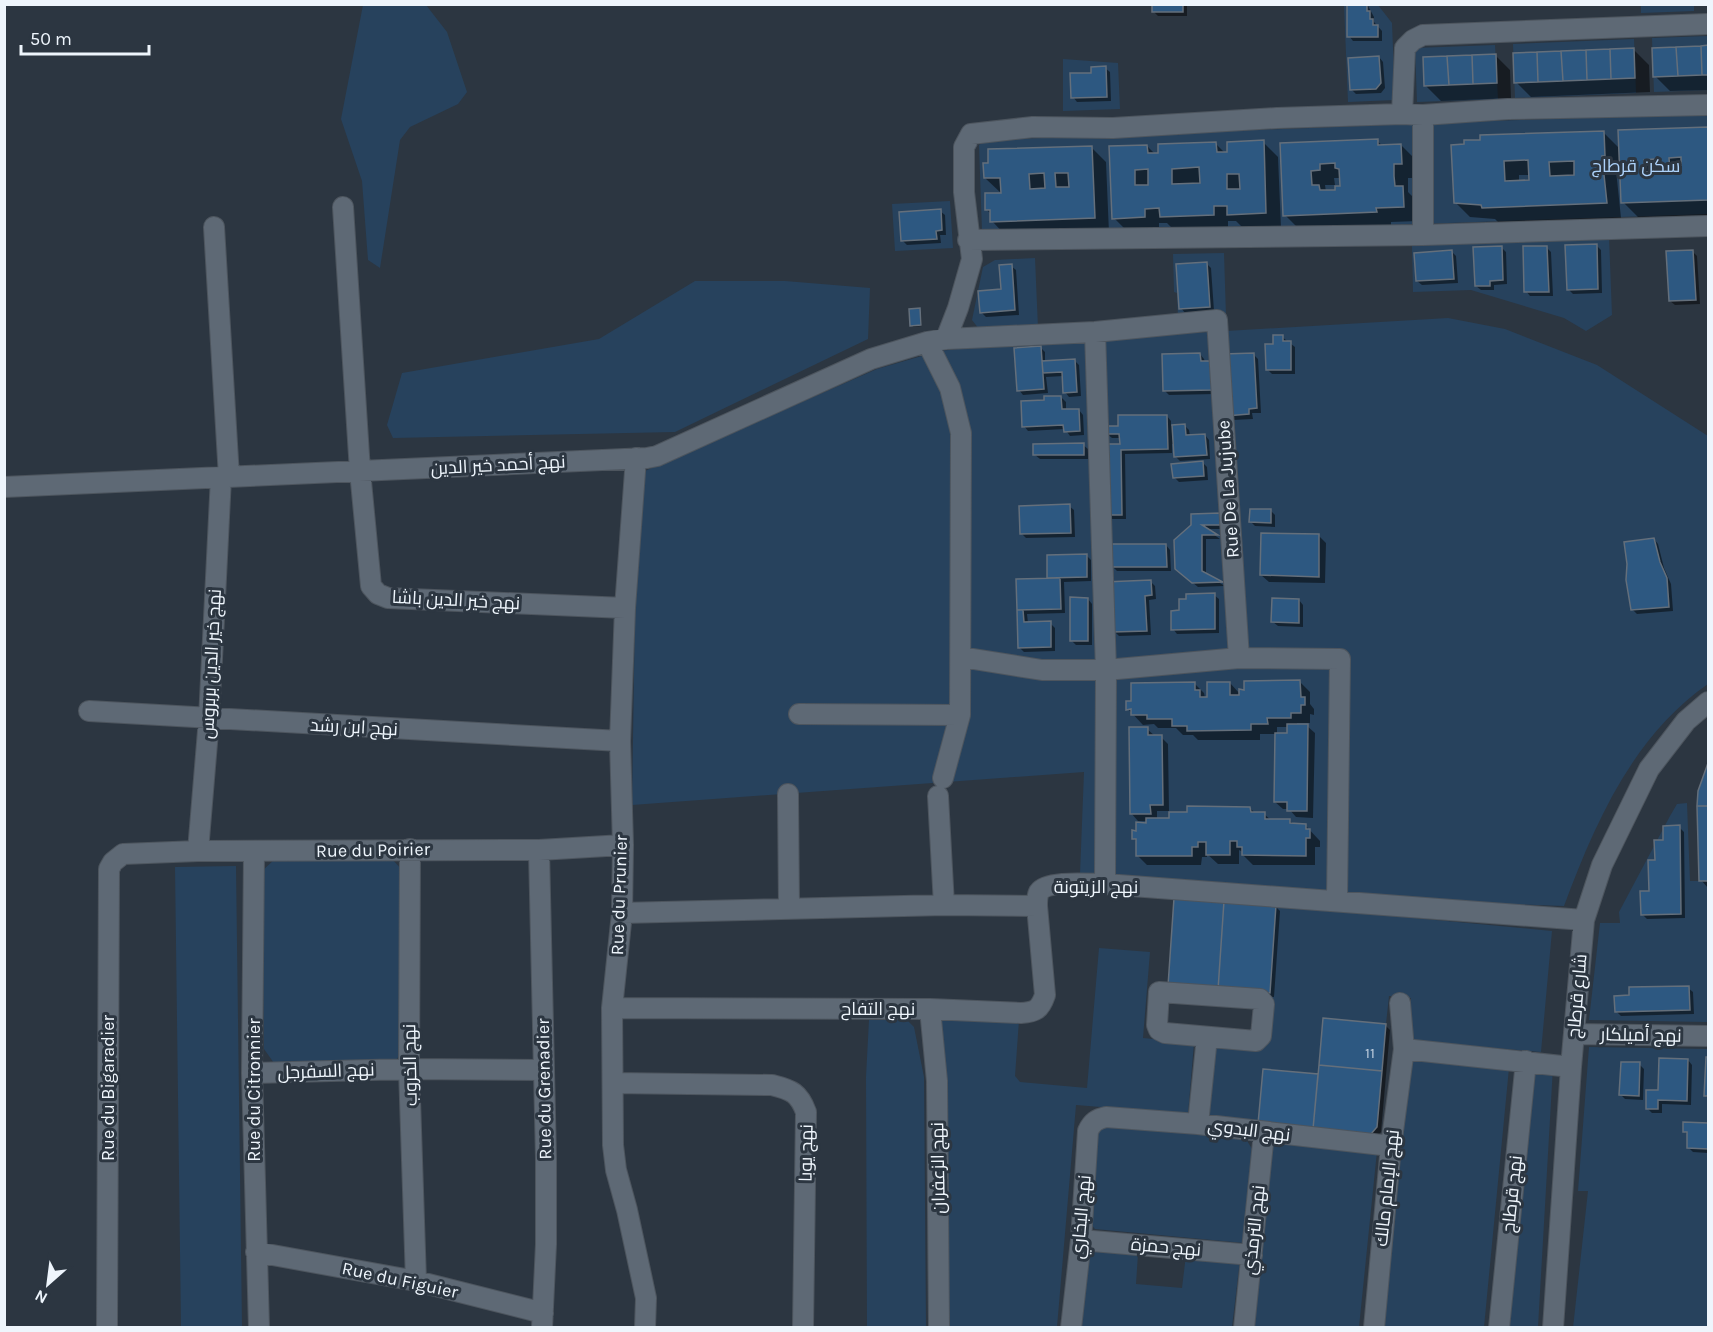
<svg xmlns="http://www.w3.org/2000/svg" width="1713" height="1332" viewBox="0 0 1713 1332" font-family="Karla,Cairo,sans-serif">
	<rect width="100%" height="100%" fill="#2c3641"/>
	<path fill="#27425d" d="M363,5H426L447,32L467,92L458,104L410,127L400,140L380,268L368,260L362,181L341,119Z
		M1344,5H1378L1392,23L1395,100L1348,102Z
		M1641,5H1694V11L1641,13Z
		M1708,36V90L1654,92L1652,38Z
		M1634,39L1636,93L1515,98L1513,44Z
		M1495,45L1498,99L1417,102L1415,48Z
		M1063,59L1118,63L1120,109L1063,111Z
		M1708,113V214L986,239L982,231L979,145L986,140Z
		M950,201L953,248L895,251L892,204Z
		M1609,236L1612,315L1586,331L1564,318L1471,290L1413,292L1412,246Z
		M1224,253L1226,316L1178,317L1177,293L1174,292L1173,254Z
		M1035,258L1038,328L979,329L972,320L983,267L995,260Z
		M695,281H785L870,288L868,339L675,432L393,438L387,425L402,373L599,339Z
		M1448,318L1505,329L1597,365L1708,436V684C1633,736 1595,823 1564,906L1507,904L1080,874L1084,772L632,805L635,609L645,471L877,369L939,351L1006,344Z
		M1687,803L1690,881H1708V1022L1589,1020L1600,923H1620L1619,912L1670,816L1677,804Z
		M391,858L403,871L402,1054L392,1063H274L264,1049L262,871L275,859Z
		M236,866L242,1327H181L175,867Z
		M1276,905L1552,931L1541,1052L1407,1040L1411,998L1389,996L1386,1024L1323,1018L1318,1074L1263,1069L1258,1124L1212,1120L1206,1108L1211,1048L1218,1041L1265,1045Z
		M1099,948L1150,952L1143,1038L1194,1043L1188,1114L1076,1105L1057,1327H947L933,1021L1019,1020L1015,1076L1020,1082L1087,1088Z
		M869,1020H907L914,1027L924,1077L926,1327H867L866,1077Z
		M1589,1047L1708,1049V1327L1573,1328L1588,1191H1578Z
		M1412,1058L1509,1068L1484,1327L1378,1328L1403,1066Z
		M1529,1065L1553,1067L1538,1327L1502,1328Z
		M1106,1126L1246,1139L1252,1149L1244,1243L1095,1229L1087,1220L1095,1133Z
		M1271,1141L1377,1151L1359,1327L1252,1328Z
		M1096,1250L1138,1254L1136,1284L1182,1288L1186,1255L1240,1260L1232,1327L1077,1328L1083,1258Z"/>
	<path fill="#0007" fill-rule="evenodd" d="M1171,4H1187V16H1158L1153,11Z
		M1349,4H1367L1374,17V22L1382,31V41H1353L1349,36Z
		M1708,47V90L1670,91L1655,76L1654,49Z
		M1634,50L1649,65L1650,92L1531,97L1516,82Z
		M1495,55L1510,70L1511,98L1441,101L1426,86Z
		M1379,57L1383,62L1385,88L1381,93L1356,94L1351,89Z
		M1105,68L1110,72L1111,101L1077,102L1073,97L1092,74Z
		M1708,128V215L1638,217L1623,202L1622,170H1616L1621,218L1498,222L1495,219L1470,217L1455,202L1453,146L1603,132L1621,150L1620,132ZM1519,175H1530V182H1519Z
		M1377,141L1383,146L1401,145L1416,160V178H1408V192L1418,202V221L1391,222V226L1300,230L1285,215L1282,144ZM1334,178H1341L1342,187L1337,191L1326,192L1325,185H1335Z
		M1263,142L1278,157L1281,228L1244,229L1236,221H1228V230L1176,232L1167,223H1159V232L1129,233L1114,218L1111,147L1147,146L1155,154L1216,144L1225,153H1229Z
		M1091,147L1106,162L1109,233L1007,237L992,221V215L987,210L1002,194L985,178Z
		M940,211L945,215L946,235H940L941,243L907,245L902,240Z
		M1596,245L1601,250L1602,293L1573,294L1569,290Z
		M1501,247L1506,252L1507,284L1494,285V290H1481L1476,286Z
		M1546,247L1551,252L1553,296H1530L1526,291Z
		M1692,251L1697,256L1700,304L1675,305L1670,301Z
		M1452,252L1456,256L1458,283L1422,285L1417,281Z
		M1206,263L1211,268L1214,311L1185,313L1181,308Z
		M1011,266L1016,270L1019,315L986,317L981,312L1003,291Z
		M919,310L921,312L922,326L913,327L912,325Z
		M1282,337L1295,347V374H1272L1267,369L1275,345Z
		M1040,347L1045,352V362L1074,360L1079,365L1081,396L1069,397L1065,392L1064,376L1046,377L1048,393L1023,395L1019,390Z
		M1200,354L1204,359L1216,394L1169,395L1165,391Z
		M1253,354L1258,359L1261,413H1252L1253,419L1233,420L1224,356Z
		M1061,397L1066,402V410H1079L1083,415L1084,435L1070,436L1065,429L1028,431L1024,426L1046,402Z
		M1167,416L1171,421V426H1185L1189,430L1190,436L1205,435L1209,440L1210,459L1180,461L1175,456L1174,444H1172V453L1125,454L1126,519H1111L1106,515L1121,446V438H1112L1107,434L1120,428Z
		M1083,445L1088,449V459H1040L1035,455Z
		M1203,463L1207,467L1208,480L1179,482L1174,477Z
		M1069,506L1074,510L1075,537L1026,538L1022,534Z
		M1271,511L1275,515V527L1255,526L1251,522Z
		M1219,515L1224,520V529H1206L1220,539H1206V575L1225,586L1198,587L1181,573L1192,526Z
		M1319,536L1326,543L1325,583L1269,582L1261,575Z
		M1654,539L1658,544L1664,568L1671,584L1673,611L1637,614L1632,609Z
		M1166,545L1170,550L1171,571H1117L1113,567Z
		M1086,555L1091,560V581L1064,582L1065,613L1027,614L1028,623H1050L1055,628V651L1024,652L1019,647L1017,581L1049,580L1048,556Z
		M1150,581L1155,586L1156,599L1149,600L1151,635L1119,636L1115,632Z
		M1214,595L1219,599V633L1177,634L1173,629L1188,601Z
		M1088,599L1092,604V645H1076L1071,640Z
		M1299,600L1303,605V627L1278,626L1273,622Z
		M1300,682L1310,692V704L1314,709V715L1310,714V723H1297V726H1307L1315,733L1313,818L1296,817L1289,809H1283L1275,802L1276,734H1260V740H1198L1193,735H1183L1176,728H1158L1154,724L1143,725L1128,709L1194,683L1204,693L1205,698L1230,683L1240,694ZM1277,727H1288V735L1277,734Z
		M1147,729L1155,736L1161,737L1168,744L1169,811H1157V820L1250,808L1255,813L1264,814L1272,821H1290L1294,825H1305L1320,841V847H1315V865H1253L1243,855V852L1239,850V864H1218L1207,854V857H1202L1201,865H1147L1137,855V842L1133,838L1148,824V821H1138L1131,813Z
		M1708,768V888L1701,880L1700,791Z
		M1679,827L1684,832L1685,918L1647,919L1642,914L1650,892L1656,861L1665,841Z
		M1276,907L1280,911L1274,997L1174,990Z
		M1688,988L1693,992L1694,1014L1621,1016L1616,1011Z
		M1385,1025L1390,1030L1381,1132L1376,1138L1264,1128V1070L1319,1075Z
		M1707,1058H1708V1098L1706,1096Z
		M1688,1060L1692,1065L1691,1105L1662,1104V1113H1652L1647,1108Z
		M1639,1064L1644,1069L1643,1100L1625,1099L1621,1095Z
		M1685,1123L1708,1124V1153L1693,1152L1688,1147L1689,1136L1684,1131Z"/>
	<path fill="#2d5881" stroke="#646f7b" stroke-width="1.5" fill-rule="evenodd" d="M1170,4H1183V12H1152V5Z
		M1347,4L1367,5V11H1370V19H1373V25H1378V37H1347Z
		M1708,45V75H1702L1701,46Z
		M1701,46L1702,75L1678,76L1676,47Z
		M1676,47L1678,76L1653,77L1652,48Z
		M1634,48L1635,78L1611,79L1610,49Z
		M1610,49L1611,79L1587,80L1586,50Z
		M1586,50L1587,80L1563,81L1561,51Z
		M1561,51L1563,81L1538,82L1537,52Z
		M1537,52L1538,82L1514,83L1513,53Z
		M1496,54L1497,83L1473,84L1472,55Z
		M1472,55L1473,84L1449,85L1447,56Z
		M1379,56L1381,83L1376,89L1350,90L1348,58Z
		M1447,56L1449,85L1424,86L1423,57Z
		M1106,66L1107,97L1071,98L1070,73H1091V67Z
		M1708,127V200L1621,203L1618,130ZM1681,157V171H1670L1669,158ZM1654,159L1655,171L1645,172L1644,160Z
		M1604,131L1605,156H1602L1607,203L1482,208L1481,205L1454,203L1451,145L1464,144V140H1480V135ZM1528,160L1529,180L1505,181L1504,161ZM1574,161V175L1550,176L1549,162Z
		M1378,139V145L1401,144L1402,164H1394V176L1395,186H1403L1404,207L1376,208L1377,212L1283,216L1280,143ZM1335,163V168L1339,169L1340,186H1335V190H1320L1319,185H1312L1311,171L1320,170V164Z
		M1264,140L1266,213L1227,215V206H1214V215L1160,217L1159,208L1145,209V217L1112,219L1109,146L1147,145L1148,153H1158V144L1216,142L1217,152H1227V142ZM1199,167L1200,183L1172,184V169ZM1148,169V185H1135V170ZM1227,174H1239L1240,189H1227Z
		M1092,146L1095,218L990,222V210H985V193H1001L1000,178H984L983,163H988V149ZM1044,173L1045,188L1030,189L1029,174ZM1055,173H1068L1069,187H1056Z
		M941,209L942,230L936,231L937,239L901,241L899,212Z
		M1597,244L1598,289L1567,290L1565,245Z
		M1502,246L1503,280L1490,281V286H1475L1473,247Z
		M1523,246H1547L1549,292H1524Z
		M1452,250L1454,279L1416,281L1414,253Z
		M1693,250L1696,300L1669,301L1666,251Z
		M1207,262L1210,307L1179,309L1176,264Z
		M1012,264L1015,310L980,313L978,291L1001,289L999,265Z
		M920,308L921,325L910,326L909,309Z
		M1273,335H1283V341H1291V370H1266L1265,344H1273Z
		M1041,346L1044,389L1017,391L1014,348Z
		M1200,353L1201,361H1211L1212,390L1163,391L1162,354Z
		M1254,353L1257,408L1249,409V414L1226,416L1223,354Z
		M1075,359L1077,392L1063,393L1062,372L1043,373L1042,361Z
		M1044,396H1061L1062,409H1079L1080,431L1064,432L1063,425L1022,427L1021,401L1044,400Z
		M1118,415H1167L1168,449L1121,450L1122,515H1104L1103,444H1120L1119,434H1106V426H1118Z
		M1185,424L1186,435L1205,434L1207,455L1174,457L1172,425Z
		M1084,443V455H1033V444Z
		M1203,461L1204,476L1173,478L1171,464Z
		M1070,504L1071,533L1020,534L1019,506Z
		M1250,509H1271V523L1249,522Z
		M1220,513V525H1202L1218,535H1202V571L1223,582L1192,583L1175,569L1174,540L1191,525V514Z
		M1261,533L1319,534V577L1260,575Z
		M1654,538L1660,562L1667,578L1669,607L1631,610L1626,580L1627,564L1624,542Z
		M1111,544H1166L1167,567H1111Z
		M1087,554V577L1047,578V555Z
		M1060,578L1061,609L1017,610L1016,579Z
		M1151,580L1152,595L1145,596L1147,631L1113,632L1104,582Z
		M1215,593V629L1171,630V611L1179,610V599H1186V594Z
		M1070,597L1088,598V641H1070Z
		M1272,598L1299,599V623L1271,622Z
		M1017,610H1023L1024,622L1051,621V647L1018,648Z
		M1300,680L1301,697H1305V705H1301V713H1291V718H1267L1268,724H1251V730L1187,731V726H1172V719H1147V715H1131V709L1126,710V701H1131V683L1195,682V690H1200V697H1207V682H1230V695H1239V689L1244,690V681Z
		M1287,724H1308L1307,811H1287V802H1274L1275,733H1287Z
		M1129,727H1148V735H1162L1163,805H1150L1151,814H1130Z
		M1708,763V806H1697L1698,791Z
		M1187,806L1250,807L1251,812H1265V819H1290V823L1306,824V829H1310V838H1306V856L1242,855V847H1237V841H1230V855H1206V842H1198V847H1192V856H1136V839H1132V830L1136,831V822L1146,823V818H1169V812H1187Z
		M1697,806H1708V881H1699Z
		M1680,825L1681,914L1641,915L1640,891H1649L1648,860H1655L1654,840H1663V826Z
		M1174,898L1224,901L1218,990L1168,986Z
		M1224,901L1276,905L1270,993L1218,990Z
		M1689,986L1690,1010L1615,1012L1614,996L1629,995V987Z
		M1323,1018L1386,1024L1382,1071L1319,1065Z
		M1706,1057H1708V1096H1704Z
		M1659,1058L1688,1059L1687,1101L1658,1100V1109H1646V1090H1658Z
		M1621,1062H1640L1639,1096L1619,1095Z
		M1319,1065L1382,1071L1377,1127L1371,1134L1313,1129Z
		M1263,1069L1318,1074L1313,1129L1258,1124Z
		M1683,1122L1708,1123V1149L1687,1148V1132H1683Z"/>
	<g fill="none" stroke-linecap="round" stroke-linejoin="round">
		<g stroke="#4d555e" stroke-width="22">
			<path id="minor" d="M1402,114L1405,48L1413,40L1423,35L1708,24
				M343,207L360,471L371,586L378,594L388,598L625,608
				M214,227L229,477
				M1423,235V115
				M968,240L1423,235L1708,226
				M1095,332L1106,670L1105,884
				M946,339L958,308L972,259L964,192V147L971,134L1033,127L1113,128L1277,118L1402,114L1423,115L1508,109L1708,105
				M927,342L950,388L961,433L960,715L943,778
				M636,458L625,608L620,741L623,845L622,913L612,1008L613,1145L616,1170L627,1210L646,1298L645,1328
				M4,487L647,458L657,456L871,359L927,342L946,339L1095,332L1217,320L1239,658
				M961,657L1042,670H1106L1239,658L1340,659L1337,901
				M89,711L620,741
				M799,714L960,715
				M788,794L789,908
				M938,796L944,905
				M410,849L409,1069L416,1281
				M539,850L546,1159V1244L542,1328
				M198,851L209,719L221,477
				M254,852L252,1073L259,1328
				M622,913L944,905L1037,906C1037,902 1037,896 1039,892C1047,880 1090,884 1105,884L1584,920
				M1159,992L1260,999L1264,1004L1261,1036L1256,1041L1165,1033L1159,1030L1157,1025Z
				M612,1008L930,1009L1021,1013C1035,1012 1040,1010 1045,995L1037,906
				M930,1009L937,1081L939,1328
				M1574,1034L1708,1036
				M1404,1049L1571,1067
				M252,1073L409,1069L543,1070
				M613,1083L772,1085C792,1090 799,1093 806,1112L803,1328
				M1198,1124L1207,1037
				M1081,1240L1252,1255
				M256,1252L416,1281L543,1313
				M107,1328L109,869L113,862L123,854L198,851L539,850L623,845
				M1071,1328L1081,1240L1088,1131C1092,1122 1097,1119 1106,1117L1198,1124L1391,1146
				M1244,1328L1264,1133
				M1374,1328L1391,1146L1404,1049L1400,1003
				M1499,1328L1526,1061
				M1553,1328L1571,1067L1584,920L1602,865L1649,769L1686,721L1708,702"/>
		</g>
		<use href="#minor" stroke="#5e6975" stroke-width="20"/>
	</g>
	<g text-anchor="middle" stroke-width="6" stroke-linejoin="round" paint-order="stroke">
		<g font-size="15" fill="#becedd">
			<text x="1370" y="1058">11</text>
		</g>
		<g font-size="18" fill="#add2fa" stroke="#2c3641">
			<text x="1636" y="172">سكن قرطاج</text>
		</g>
		<g font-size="18" fill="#eef5fc" stroke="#2c3641">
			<text transform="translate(498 465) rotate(-3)" y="6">نهج أحمد خير الدين</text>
			<text transform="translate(1228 489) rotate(-94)" y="6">Rue De La Jujube</text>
			<text transform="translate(456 600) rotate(3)" y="6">نهج خير الدين باشا</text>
			<text transform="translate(211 664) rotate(-87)" y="6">نهج خير الدين بربروس</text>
			<text transform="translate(354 727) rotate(3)" y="6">نهج ابن رشد</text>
			<text transform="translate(373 850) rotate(-1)" y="6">Rue du Poirier</text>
			<text x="1096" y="893">نهج الزيتونة</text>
			<text transform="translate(619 895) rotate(-88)" y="6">Rue du Prunier</text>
			<text transform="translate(1577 996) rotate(-85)" y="6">شارع قرطاج</text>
			<text x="878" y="1015">نهج التفاح</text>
			<text transform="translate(1641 1035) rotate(1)" y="6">نهج أميلكار</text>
			<text transform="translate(410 1065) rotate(-91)" y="6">نهج الخروب</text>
			<text transform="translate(326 1071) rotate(-2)" y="6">نهج السفرجل</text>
			<text transform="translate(108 1088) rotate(-90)" y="6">Rue du Bigaradier</text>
			<text transform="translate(544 1089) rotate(-91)" y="6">Rue du Grenadier</text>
			<text transform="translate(254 1090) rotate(-90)" y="6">Rue du Citronnier</text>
			<text transform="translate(1249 1130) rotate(7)" y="6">نهج البدوي</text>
			<text transform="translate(806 1153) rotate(-89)" y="6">نهج يوبا</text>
			<text transform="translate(938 1168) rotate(-91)" y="6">نهج الزعفران</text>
			<text transform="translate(1387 1188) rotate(-84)" y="6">نهج الإمام مالك</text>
			<text transform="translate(1512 1194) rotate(-84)" y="6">نهج قرطاج</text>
			<text transform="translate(1081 1217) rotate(-85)" y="6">نهج البخاري</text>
			<text transform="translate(1254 1230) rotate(-84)" y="6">نهج الترمذي</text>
			<text transform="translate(1166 1247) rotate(5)" y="6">نهج حمزة</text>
			<text transform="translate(400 1280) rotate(12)" y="6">Rue du Figuier</text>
		</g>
	</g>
	<rect width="1713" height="1332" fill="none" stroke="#eef5fc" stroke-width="12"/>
	<g transform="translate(48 1284) rotate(208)" stroke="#2c3641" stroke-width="4.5" paint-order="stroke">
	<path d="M0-4.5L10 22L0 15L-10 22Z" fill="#eef5fc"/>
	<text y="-9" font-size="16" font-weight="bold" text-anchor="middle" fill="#eef5fc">N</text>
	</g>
	<path d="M21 45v9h128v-9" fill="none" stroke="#eef5fc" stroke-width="3"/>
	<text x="30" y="45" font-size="18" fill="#eef5fc" stroke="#2c3641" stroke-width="4.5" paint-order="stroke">50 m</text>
</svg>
